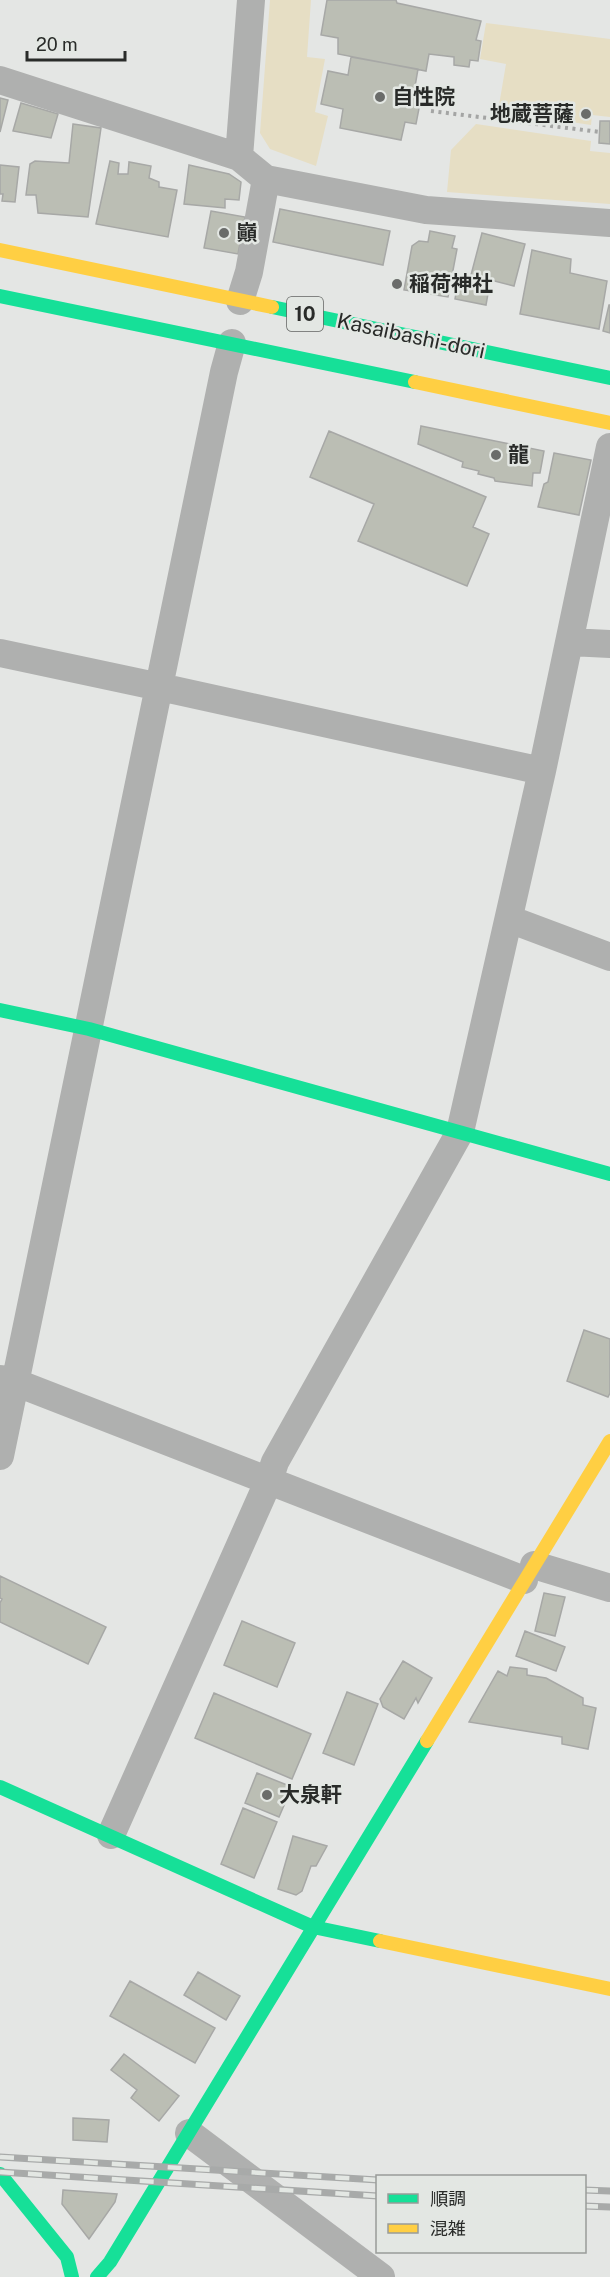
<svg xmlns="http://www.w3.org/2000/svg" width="610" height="2277" viewBox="0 0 610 2277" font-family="'Public Sans','Noto Sans JP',sans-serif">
	<rect width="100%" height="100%" fill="#e4e6e4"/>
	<path fill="#e6dec4" d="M270,0H311L307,57L325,59L315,112L328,116L316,166L270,149L260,133Z
		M486,23L610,39V117L592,115L591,125L498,111L506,64L480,59Z
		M476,124L591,141L590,151L610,153V204L447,192L451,150Z"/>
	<path fill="#bbbeb4" stroke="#a7a8a6" stroke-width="1.5" d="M327,0H396L397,3L481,21L476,40L481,41L478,61L470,60L469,67L454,65V57L429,54L426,71L338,54V38L321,35Z
		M351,57L418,69L414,92L422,93L416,124L405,122L401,140L340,128L343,109L321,104L328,71L348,75Z
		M0,98L8,100L0,132Z
		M21,103L58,114L51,138L13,131Z
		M600,121H610V144L599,143Z
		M73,124L101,128L88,217L38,213L36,195H26L30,164L35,161L69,163Z
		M110,161L119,163L118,174H128L129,162L151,166L149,178L159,182V187L177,190L168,237L96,224Z
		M0,165L19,167L15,202L2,201L3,194H0Z
		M189,165L229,174L241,182L239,200L225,199V208L184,204Z
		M280,209L390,231L383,265L273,242Z
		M211,211L245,217L238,254L204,248Z
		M430,231L455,236L452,248L457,249L448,297L404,290L412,246L419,241L428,242Z
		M482,233L525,244L514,286L471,275Z
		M532,250L571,259L570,273L607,281L599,329L520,314Z
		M458,282L489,288L486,305L455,299Z
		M609,305H610V333L603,331Z
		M421,426L544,451L540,473H533L532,486L495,481L494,478L478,474L479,471L462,467L463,462L418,444Z
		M329,431L486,497L473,527L489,534L467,586L358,541L374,504L310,477Z
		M554,453L591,460L579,515L538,507L544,484L548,482Z
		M584,1330L610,1339V1393L608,1397L567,1381Z
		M0,1576L106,1627L88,1664L0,1622V1603L2,1599L0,1598Z
		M544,1593L565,1597L555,1636L535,1631Z
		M242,1621L295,1643L277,1687L224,1665Z
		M525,1631L565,1647L556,1671L516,1656Z
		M403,1661L432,1678L418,1703L416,1698L404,1719L383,1707L380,1699Z
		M510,1667L527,1669V1675L546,1678L583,1698V1705L596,1708L588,1749L562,1744V1737L469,1722L498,1671L507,1676Z
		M347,1692L378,1704L354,1765L323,1753Z
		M214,1693L311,1734L292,1779L195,1738Z
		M257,1773L292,1787L279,1817L245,1803Z
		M243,1808L277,1822L254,1878L221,1864Z
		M293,1836L327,1846L316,1866H311L302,1891L296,1895L278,1889Z
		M198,1972L240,1996L226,2020L184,1995Z
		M130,1981L215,2028L195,2063L110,2016Z
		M124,2054L179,2096L159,2121L131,2098L137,2090L111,2070Z
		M73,2118L109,2120L107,2142L73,2140Z
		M63,2190L117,2194L115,2202L89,2239L62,2204Z"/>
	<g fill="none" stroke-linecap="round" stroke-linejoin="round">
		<path stroke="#a4a5a4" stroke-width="4" stroke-dasharray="3 4.5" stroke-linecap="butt" d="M431,111L600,132"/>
		<path stroke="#afb0af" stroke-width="28" d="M0,80L239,157L266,179L426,210L610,223
			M239,157L251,0
			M240,301L249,272L266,179
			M570,642L610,644
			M0,653L160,687L542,771
			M509,919L610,957
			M0,1379L17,1383L524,1580
			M0,1456L224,372L232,343
			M534,1565L610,1588
			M111,1835L269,1480L275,1462L460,1132L542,771L610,447
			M189,2133L381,2277"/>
		<path stroke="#16e098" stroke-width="14" d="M0,296L415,382
			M272,307L610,378
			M0,1010L89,1029L610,1174
			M0,1787L313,1927L380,1941
			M0,2174L67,2257L72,2277
			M97,2277L110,2262L427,1741"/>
		<path stroke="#ffcf43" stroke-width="14" d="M0,250L272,307
			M415,382L610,423
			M427,1741L610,1441
			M380,1941L610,1989"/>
		<g stroke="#a8aaa9" stroke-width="7">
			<path id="rail" d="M0,2157L378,2180
				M0,2172L378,2196
				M584,2190L610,2191
				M584,2206L610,2207"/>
		</g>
		<use href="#rail" stroke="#e3e7e3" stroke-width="4.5" stroke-dasharray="14" stroke-linecap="butt"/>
	</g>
	<g fill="#6a6c6a" stroke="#e3e7e3" stroke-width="2">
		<circle cx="380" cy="97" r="6"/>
		<circle cx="586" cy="114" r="6"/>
		<circle cx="224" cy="233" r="6"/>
		<circle cx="397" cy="284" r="6"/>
		<circle cx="496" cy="455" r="6"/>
		<circle cx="267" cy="1795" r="6"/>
	</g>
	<g text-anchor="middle" stroke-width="5" stroke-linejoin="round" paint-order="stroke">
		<rect fill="#e3e7e3" stroke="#616361" stroke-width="1.5" x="287" y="297" width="36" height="34" rx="4.5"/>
		<g font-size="20" font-weight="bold" fill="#292b29">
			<text x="305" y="321">10</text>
		</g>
		<g font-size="21" font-weight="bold" fill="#292b29" stroke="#e3e7e3" text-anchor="start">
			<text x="392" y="104">自性院</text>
			<text x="574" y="121" text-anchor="end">地蔵菩薩</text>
			<text x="236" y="240">巓</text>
			<text x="409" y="291">稲荷神社</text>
			<text x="508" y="462">龍</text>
			<text x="279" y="1802">大泉軒</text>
		</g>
		<g font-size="21" fill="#292b29" stroke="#e3e7e3">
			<text transform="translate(411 336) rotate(12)" y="7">Kasaibashi-dori</text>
		</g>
	</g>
	<rect x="376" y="2175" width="210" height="78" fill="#e3e7e3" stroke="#999c99" stroke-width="1.5"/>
	<rect x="388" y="2194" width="30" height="9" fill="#16e098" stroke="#999c99" stroke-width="1.5"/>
	<text x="430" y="2205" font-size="18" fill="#292b29">順調</text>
	<rect x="388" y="2224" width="30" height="9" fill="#ffcf43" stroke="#999c99" stroke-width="1.5"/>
	<text x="430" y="2235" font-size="18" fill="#292b29">混雑</text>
	<path d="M27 51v9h98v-9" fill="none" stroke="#292b29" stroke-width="3"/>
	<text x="36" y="51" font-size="18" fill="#292b29" stroke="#e3e7e3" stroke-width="4.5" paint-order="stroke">20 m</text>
</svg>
